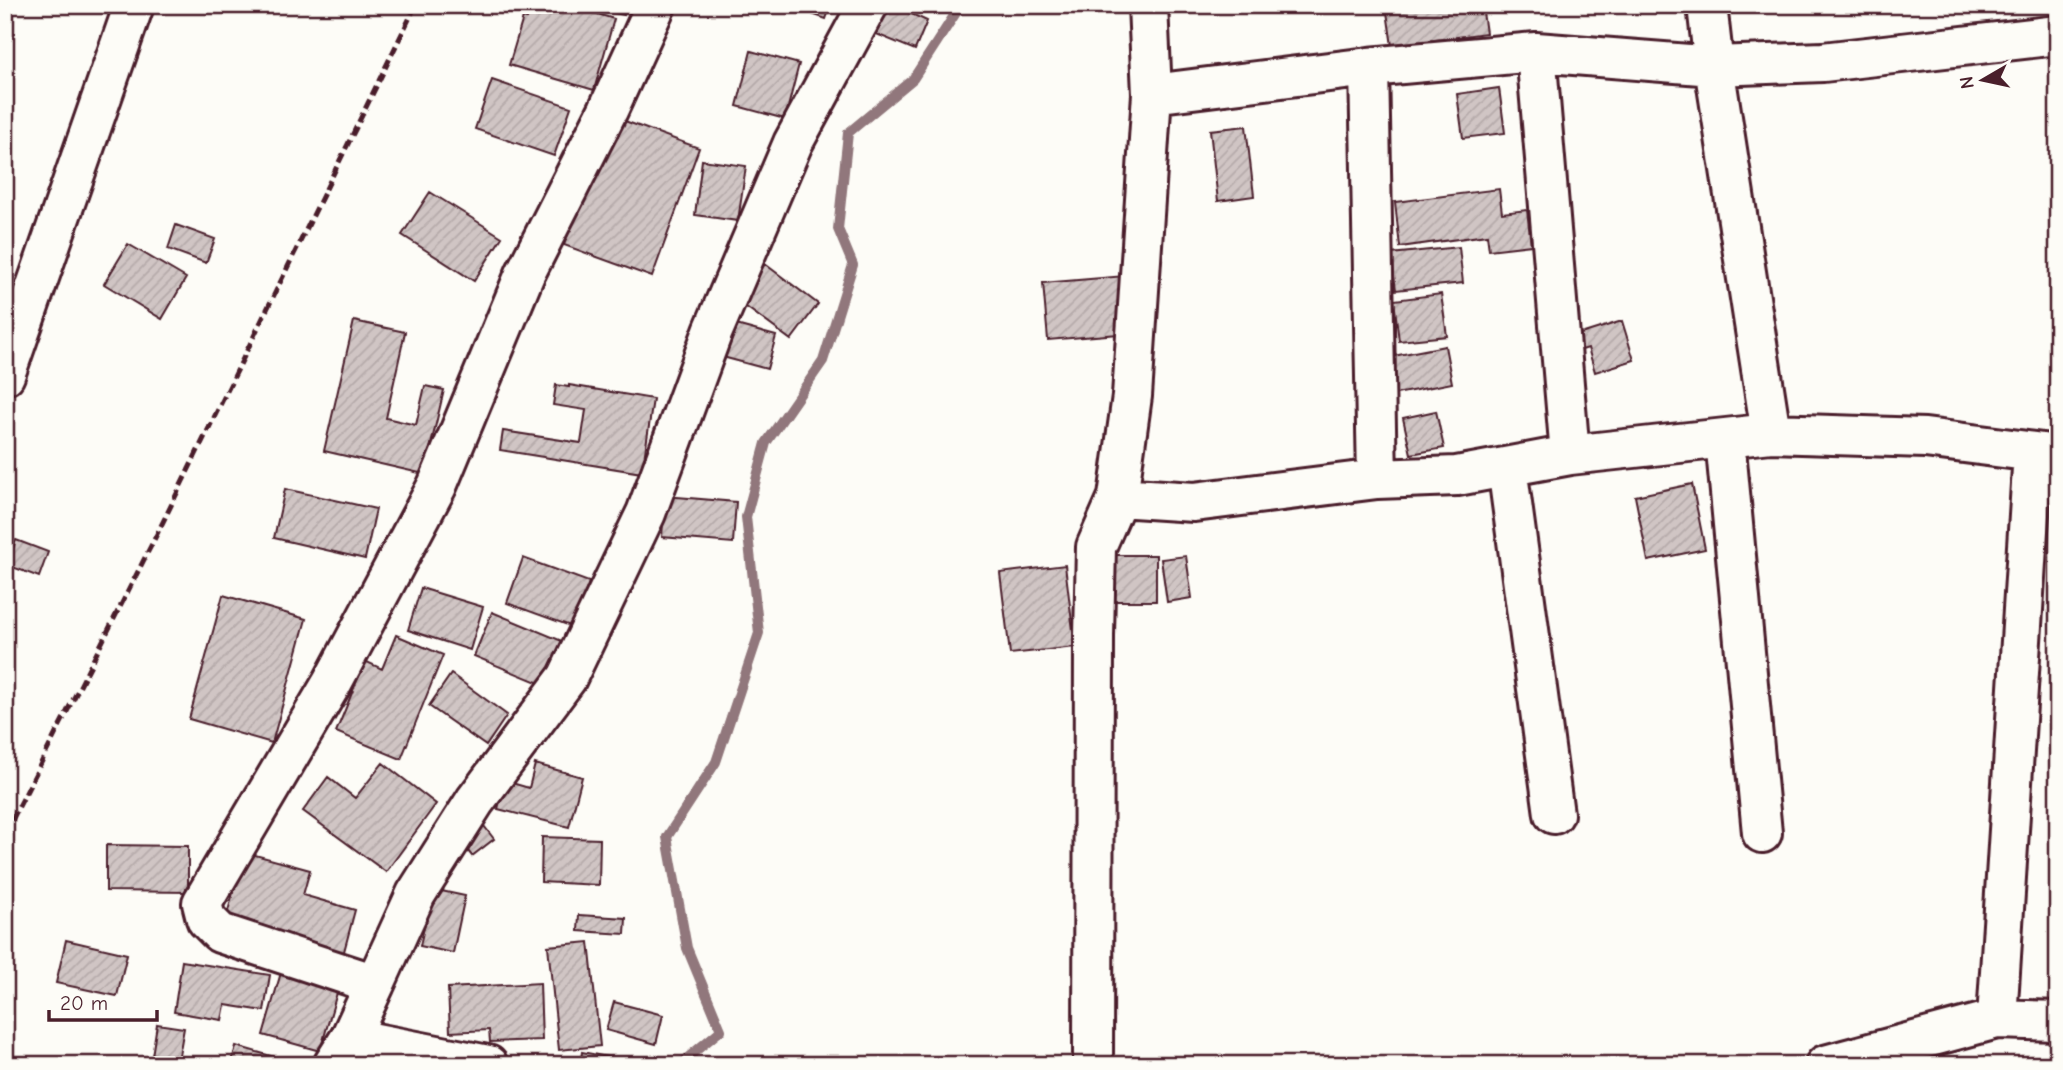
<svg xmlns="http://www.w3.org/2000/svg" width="2063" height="1070" viewBox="0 0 2063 1070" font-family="'Comic Neue',sans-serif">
	<defs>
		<pattern id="building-hatch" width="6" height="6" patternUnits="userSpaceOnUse" patternTransform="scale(1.75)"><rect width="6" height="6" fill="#d0c5c4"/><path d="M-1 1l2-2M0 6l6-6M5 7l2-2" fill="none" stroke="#b4a9a9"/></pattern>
	</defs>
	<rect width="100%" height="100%" fill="#fdfcf7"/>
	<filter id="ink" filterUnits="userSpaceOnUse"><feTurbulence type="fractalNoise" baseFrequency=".0143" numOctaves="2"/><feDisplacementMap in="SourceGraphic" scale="14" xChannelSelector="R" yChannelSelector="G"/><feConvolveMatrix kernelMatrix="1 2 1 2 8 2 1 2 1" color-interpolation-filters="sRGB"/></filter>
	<g filter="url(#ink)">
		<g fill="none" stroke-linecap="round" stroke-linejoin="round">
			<path stroke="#91777b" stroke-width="10" d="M679,1065L721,1030L687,948L667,837L716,762L759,633L746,517L766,443L823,361L853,265L838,229L848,133L913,79L961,5"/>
		</g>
		<path fill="url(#building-hatch)" stroke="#4a1f2b" stroke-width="2" d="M531,5H568L614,19L594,90L509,65L523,18L527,19Z
			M585,5H626L624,15L585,7Z
			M786,5H831L826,19Z
			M880,5H892L927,21L915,50L869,31Z
			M1386,5H1482L1486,33L1392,46Z
			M751,51L799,64L785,119L737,106Z
			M492,80L571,107L554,156L475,129Z
			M1499,88L1505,133L1463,138L1457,94Z
			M611,116L699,148L652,277L564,245Z
			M1246,126L1254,196L1218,201L1210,130Z
			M702,160L746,166L738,221L695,215Z
			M1499,189L1502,213L1527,210L1531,245L1489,250L1487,235L1400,247L1395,202Z
			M430,192L502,237L474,281L402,235Z
			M176,225L215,239L206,263L168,249Z
			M128,244L186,278L162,319L104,284Z
			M1459,247L1463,283L1396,290L1391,254Z
			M765,264L818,304L791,340L738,301Z
			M1125,276L1130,333L1048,340L1043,283Z
			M1441,294L1447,336L1399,341L1394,300Z
			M354,321L405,332L386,418L416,425L425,386L444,390L424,474L324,451Z
			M1622,321L1634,360L1595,372L1588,348L1570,354L1565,339Z
			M729,323L776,336L767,369L719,356Z
			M1445,346L1452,383L1391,395L1383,358Z
			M556,385L569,387V385L653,399L642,473L500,450L503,431L581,443L586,410L553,405Z
			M1436,411L1444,448L1411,454L1403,418Z
			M1692,484L1705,549L1648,561L1635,496Z
			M285,489L376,509L365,559L274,538Z
			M665,496L736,502L733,543L662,537Z
			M16,540L48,552L39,577L7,565Z
			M1104,555H1156V601H1104Z
			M1186,556L1192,598L1167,602L1161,559Z
			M523,558L589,582L573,627L507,603Z
			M1065,565L1075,647L1010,654L1000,573Z
			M421,588L483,607L470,650L408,630Z
			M223,595L306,619L272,743L189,719Z
			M492,612L562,641L544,685L474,656Z
			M396,635L443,655L401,759L336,732L365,661L382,669Z
			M451,674L507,715L486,746L429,706Z
			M383,763L436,804L386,872L303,811L328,777L355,798Z
			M535,764L582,777L569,827L498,809L505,781L529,788Z
			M478,818L494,839L472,856L455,835Z
			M542,837L600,839L599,885L541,882Z
			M106,845L188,846V892L106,891Z
			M244,852L310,870L303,895L355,910L342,959L224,926Z
			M432,889L465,896L453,953L420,946Z
			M579,915L626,918L625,934L578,931Z
			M66,940L127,954L117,996L56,983Z
			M589,942L600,1046L559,1050L548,946Z
			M182,961L270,975L264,1011L225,1005L222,1020L174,1012Z
			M282,969L339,986L320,1051L263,1035Z
			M540,983L542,1040L490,1042L489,1030L450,1032L448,988Z
			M614,1002L663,1015L656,1044L606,1030Z
			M157,1024L184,1028L178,1061L152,1056Z
			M236,1046L292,1062V1065H231Z
			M582,1052L618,1059L617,1065H580Z"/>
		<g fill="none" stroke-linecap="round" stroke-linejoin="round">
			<g stroke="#4a1f2b" stroke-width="44">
				<path id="minor" d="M1707,5L1714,66L1823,62L2058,35
					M1536,52L1570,455
					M1369,67L1377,479
					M1771,433L1925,438L2058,455
					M1725,439L1762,833
					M1507,467L1554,814
					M1118,497L1194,502L1377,479L1457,476L1570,455L1771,433L1714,66L1536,52L1369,67L1152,94
					M375,984L416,894L475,801L567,678L646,513L713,331L793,143L868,5
					M1997,1019L2033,452
					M350,1038L488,1065
					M333,1065L350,1038L375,984L220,933L206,919L202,903L332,683L437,486L525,274L608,110L656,5
					M1093,1065L1094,636L1096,547L1118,497L1132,396L1152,94L1148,5
					M1825,1065L1997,1019L2058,1021"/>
			</g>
			<g stroke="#4a1f2b" stroke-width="44">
				<path id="highway" d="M5,375L134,5"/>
			</g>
			<use href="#minor" stroke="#fdfcf7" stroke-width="38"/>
			<use href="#highway" stroke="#fdfcf7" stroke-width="38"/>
			<path stroke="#4a1f2b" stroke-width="5" stroke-dasharray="10 5" stroke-linecap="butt" d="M5,834L160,528L416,5"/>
		</g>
	</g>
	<rect width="2063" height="1070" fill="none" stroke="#fdfcf7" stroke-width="28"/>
	<rect x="14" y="14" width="2035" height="1042" fill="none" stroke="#4a1f2b" stroke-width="2.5" filter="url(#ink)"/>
	<g transform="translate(1983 80) rotate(261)" stroke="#fdfcf7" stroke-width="5" paint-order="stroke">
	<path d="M0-5L12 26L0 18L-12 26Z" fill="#4a1f2b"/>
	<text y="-10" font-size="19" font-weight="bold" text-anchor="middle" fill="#4a1f2b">N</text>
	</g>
	<path d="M49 1010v10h108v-10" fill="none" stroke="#4a1f2b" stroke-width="3.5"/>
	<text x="60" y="1010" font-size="21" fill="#4a1f2b" stroke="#fdfcf7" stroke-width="5" paint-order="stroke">20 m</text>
</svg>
